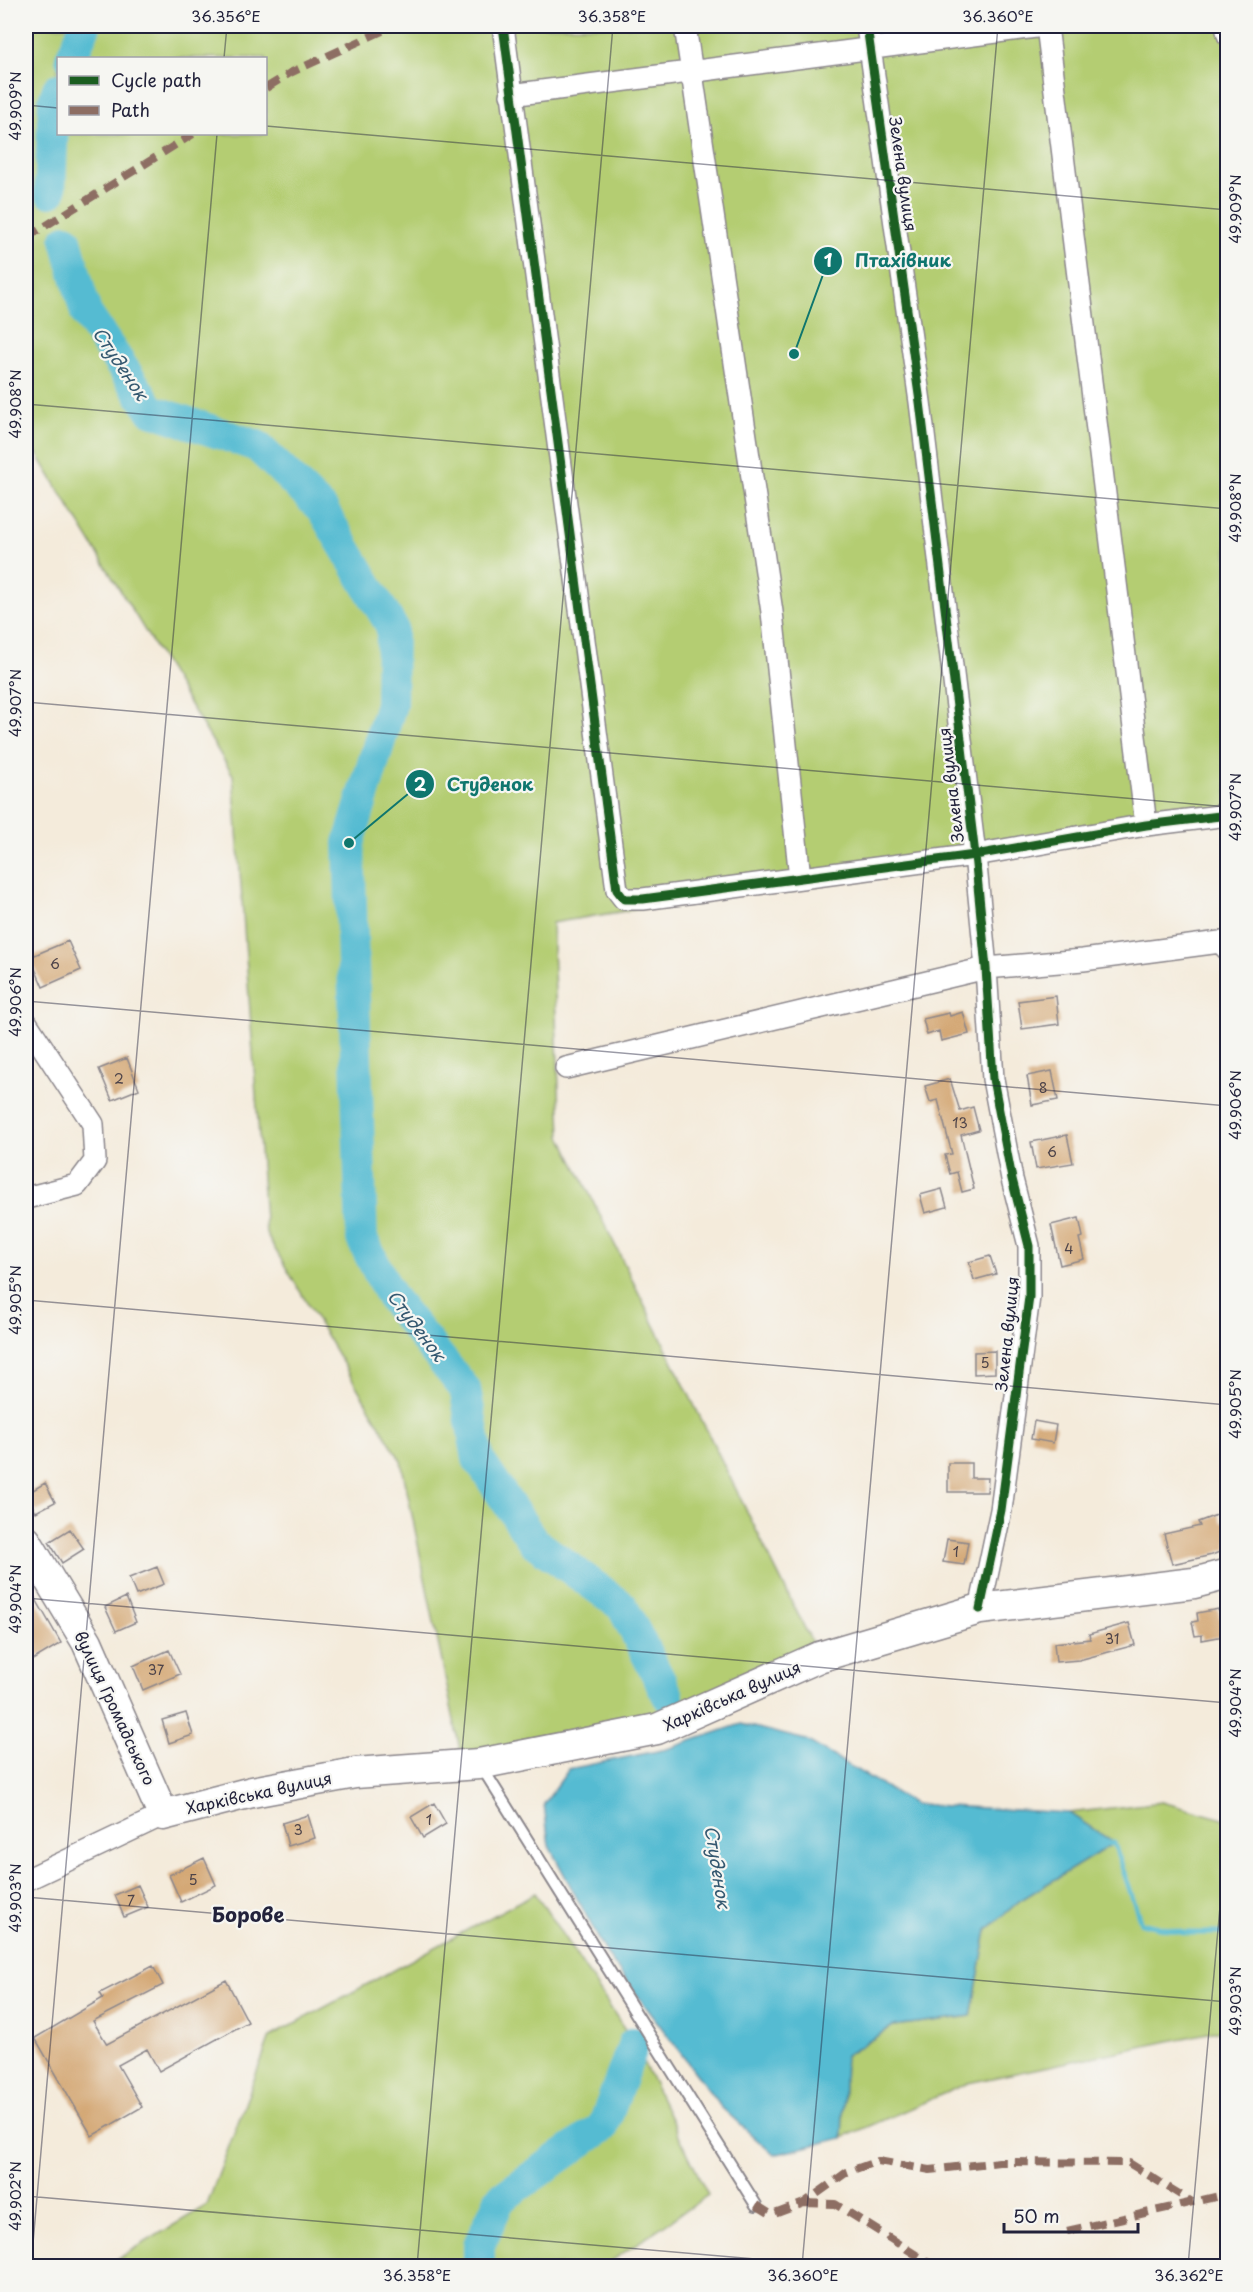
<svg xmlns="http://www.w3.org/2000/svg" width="1253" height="2292" viewBox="0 0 1253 2292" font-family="'Playpen Sans',sans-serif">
	<rect width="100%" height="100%" fill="#f6f6f2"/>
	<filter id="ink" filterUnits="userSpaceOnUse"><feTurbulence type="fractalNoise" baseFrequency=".0167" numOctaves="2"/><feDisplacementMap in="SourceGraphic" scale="12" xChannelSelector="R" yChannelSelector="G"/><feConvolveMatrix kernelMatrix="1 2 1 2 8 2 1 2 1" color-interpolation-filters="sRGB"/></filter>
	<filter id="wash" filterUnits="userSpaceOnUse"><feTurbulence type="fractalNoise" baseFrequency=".008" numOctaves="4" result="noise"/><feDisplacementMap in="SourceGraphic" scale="24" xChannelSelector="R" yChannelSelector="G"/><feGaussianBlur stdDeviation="1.35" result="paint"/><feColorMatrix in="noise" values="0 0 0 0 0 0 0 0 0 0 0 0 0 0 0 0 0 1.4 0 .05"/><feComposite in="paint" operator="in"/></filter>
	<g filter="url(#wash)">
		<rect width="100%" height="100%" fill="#f4ebdb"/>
		<path fill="#b4cd72" stroke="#6b7856" stroke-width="1.5" fill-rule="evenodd" d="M26,26H1227V816L1124,829L552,923L561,1136L819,1657L657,1729L463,1765L401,1461L266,1234L233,775L26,436ZM58,58H266V134H58Z
			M1162,1802L1227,1820V2029L968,2083L842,2138L845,2056L893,2026L971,2016L987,1930L1019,1901L1114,1843L1069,1813Z
			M535,1893L634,2043L708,2195L604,2266H106L207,2205L270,2037Z"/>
		<path fill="#54bbd2" stroke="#3b6e86" stroke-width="1.5" d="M741,1724L806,1740L914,1804L1069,1813L1114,1843L1019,1901L987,1930L971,2016L893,2026L845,2056L842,2138L774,2155L721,2107L608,1956L549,1846L544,1804L569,1769L667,1749Z"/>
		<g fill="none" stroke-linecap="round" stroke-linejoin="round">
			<path stroke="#54bbd2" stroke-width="5" d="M1109,1844L1114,1843L1141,1923L1184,1933H1228"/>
			<path stroke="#54bbd2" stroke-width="32" d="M71,58L85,26
				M50,192L54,100L58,89
				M66,240L86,313L151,410L257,446L322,509L392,627L391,704L349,843L362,1239L391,1297L465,1389L478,1459L534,1542L622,1606L668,1696
				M479,2266V2245L500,2199L603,2127L634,2043"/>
		</g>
		<g id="blocks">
			<path fill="#d4a876" d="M68,941L81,970L43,987L30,957Z
				M1056,996L1059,1024L1022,1029L1018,1001Z
				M963,1012L969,1034L941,1041L939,1031L927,1035L923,1019L949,1013L950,1016Z
				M127,1058L139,1089L112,1100L99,1069Z
				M1052,1071L1058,1100L1032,1105L1027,1076Z
				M950,1079L960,1111L973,1107L979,1130L961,1135L974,1189L962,1192L957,1172L950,1174L945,1155L952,1154L938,1100L930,1102L925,1086Z
				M1067,1135L1073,1163L1036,1169L1031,1142Z
				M942,1189L947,1207L925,1213L920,1195Z
				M1079,1218L1083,1237L1079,1238L1084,1259L1060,1265L1051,1225Z
				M990,1256L996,1274L974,1280L969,1262Z
				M995,1351V1373L974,1374V1352Z
				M1034,1421L1056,1425L1053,1443L1031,1439Z
				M948,1463H971V1478H988L987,1492H948Z
				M45,1483L55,1502L36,1512L26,1494Z
				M1219,1514L1222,1523L1227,1521V1549L1212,1555L1172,1564L1164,1534L1200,1526L1198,1522Z
				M70,1529L84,1549L62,1563L49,1542Z
				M947,1539L968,1542L964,1565L943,1562Z
				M157,1567L164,1584L136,1595L129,1578Z
				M26,1582L61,1643L26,1664Z
				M126,1597L136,1622L116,1631L105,1607Z
				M1218,1609L1224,1636L1202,1640V1635L1195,1636L1192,1622L1198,1621L1197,1613Z
				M1129,1623L1135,1645L1079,1660L1056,1662L1054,1643L1090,1639L1089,1634Z
				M169,1650L180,1674L143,1690L133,1666Z
				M186,1713L193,1735L169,1743L162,1720Z
				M434,1803L446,1824L423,1838L411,1817Z
				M308,1815L315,1838L288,1846L282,1823Z
				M204,1858L216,1885L181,1902L169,1875Z
				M138,1885L148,1907L124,1917L115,1895Z
				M153,1966L163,1985L93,2021L107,2044L226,1980L248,2022L159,2071L147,2049L118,2065L142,2107L92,2136L35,2038L103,1998L100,1993Z"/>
		</g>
	</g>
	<g filter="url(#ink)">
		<use href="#blocks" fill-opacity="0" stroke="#8b868b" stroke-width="1.5"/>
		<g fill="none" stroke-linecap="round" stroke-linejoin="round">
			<g stroke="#8b868b" stroke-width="14">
				<path id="lane" d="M481,1766L756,2205"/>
			</g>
			<g stroke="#8b868b" stroke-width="24">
				<path id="street" d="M503,26L617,890L624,899H643L975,855L1146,825L1228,815
					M685,26L772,612L800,878
					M867,26L920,402L975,855L986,968L993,1079L1012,1179L1029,1246V1297L1001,1510L980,1609
					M1047,26L1146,825
					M1226,26L1228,35
					M511,95L1044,26
					M26,1022L93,1124L95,1161L77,1185L26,1198
					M566,1068L986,968L1083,960L1220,942L1228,950
					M26,1880L163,1815"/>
			</g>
			<g stroke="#8b868b" stroke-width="33">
				<path id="secondary" d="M26,1541L87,1642L163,1815L252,1792L355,1773L479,1764L657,1729L819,1657L980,1609L1194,1583L1228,1574"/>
			</g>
			<use href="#lane" stroke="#fff" stroke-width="10"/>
			<use href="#street" stroke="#fff" stroke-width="21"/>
			<use href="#secondary" stroke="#fff" stroke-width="30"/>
			<path stroke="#8d6e63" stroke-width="8" stroke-dasharray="15 8" stroke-linecap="butt" d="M266,88L290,73L393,26
				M26,238L193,134
				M804,2203L835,2204L934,2266
				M756,2205L772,2215L804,2203L847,2172L878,2161L930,2170L999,2162L1129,2163L1192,2202
				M1067,2231L1228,2194"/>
			<g stroke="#f6f6f2" stroke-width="13">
				<path id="cycleway" d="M503,26L617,890L624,899H643L975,855L1146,825L1228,815
					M867,26L920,402L975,855L986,968L993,1079L1012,1179L1029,1246V1297L1001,1510L980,1609"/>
			</g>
			<use href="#cycleway" stroke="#1b5e20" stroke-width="9"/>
		</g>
	</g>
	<path fill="none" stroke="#22223b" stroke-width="1.5" stroke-opacity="0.45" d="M224,58L227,26M26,105L58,108M266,126L1228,210M26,404L1228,509M26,702L1228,807M26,1001L1228,1106M26,1300L1228,1405M26,1598L1228,1703M26,1897L1228,2002M26,2196L836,2266M31,2266L217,134M417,2266L613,26M802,2266L998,26M1188,2266L1228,1817"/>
	<g text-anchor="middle" stroke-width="4.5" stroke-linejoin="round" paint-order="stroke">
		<g font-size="14" fill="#4e444a">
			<text x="55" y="969">6</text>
			<text x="119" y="1084">2</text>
			<text x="1043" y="1093">8</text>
			<text x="960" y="1128">13</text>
			<text x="1052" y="1157">6</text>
			<text x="1069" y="1254">4</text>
			<text x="985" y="1368">5</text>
			<text x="956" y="1557">1</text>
			<text x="1112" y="1644">31</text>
			<text x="156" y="1675">37</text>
			<text x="429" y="1825">1</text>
			<text x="298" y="1835">3</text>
			<text x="193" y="1885">5</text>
			<text x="131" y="1906">7</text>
		</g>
		<g font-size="16" fill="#22223b" stroke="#f6f6f2">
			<text transform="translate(903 174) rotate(82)" y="6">Зелена вулиця</text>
			<text transform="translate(951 785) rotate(-97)" y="6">Зелена вулиця</text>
			<text transform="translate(1007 1334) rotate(-84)" y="6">Зелена вулиця</text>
			<text transform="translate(732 1696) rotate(-24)" y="6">Харківська вулиця</text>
			<text transform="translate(115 1708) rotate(65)" y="6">вулиця Громадського</text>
			<text transform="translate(259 1793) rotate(-12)" y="6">Харківська вулиця</text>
		</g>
		<g font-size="18" font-style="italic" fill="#345870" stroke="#f6f6f2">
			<text transform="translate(120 364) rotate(56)" y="6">Студенок</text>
			<text transform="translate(416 1326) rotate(53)" y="6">Студенок</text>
			<text transform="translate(717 1867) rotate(81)" y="6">Студенок</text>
		</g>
		<g font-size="20" font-weight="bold" fill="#22223b" stroke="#f6f6f2">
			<text x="248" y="1922">Борове</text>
		</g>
	</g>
	<path fill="none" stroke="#0f766e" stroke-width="2" d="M794 354L828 261M349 843L420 784"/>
	<g fill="#0f766e" stroke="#f6f6f2" stroke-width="2">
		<circle cx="794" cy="354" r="6"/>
		<circle cx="349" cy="843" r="6"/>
		<circle cx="828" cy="261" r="15"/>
		<circle cx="420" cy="784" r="15"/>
	</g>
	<g font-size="18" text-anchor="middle" font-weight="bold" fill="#fff">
		<text x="828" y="267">1</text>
		<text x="420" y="791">2</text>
	</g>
	<g font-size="18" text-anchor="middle" font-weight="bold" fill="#0f766e" stroke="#f6f6f2" stroke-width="4.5" stroke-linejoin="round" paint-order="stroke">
		<text x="903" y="267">Птахівник</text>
		<text x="490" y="791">Студенок</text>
	</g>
	<rect width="1253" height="2292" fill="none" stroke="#f6f6f2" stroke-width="66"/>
	<rect x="57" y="57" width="210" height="78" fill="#f6f6f2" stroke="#a1a1a9" stroke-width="1.5"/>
	<rect x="69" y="76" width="30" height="9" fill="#1b5e20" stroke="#a1a1a9" stroke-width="1.5"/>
	<text x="111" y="87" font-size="18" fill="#22223b">Cycle path</text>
	<rect x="69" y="106" width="30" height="9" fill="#8d6e63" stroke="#a1a1a9" stroke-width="1.5"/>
	<text x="111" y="117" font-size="18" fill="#22223b">Path</text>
	<path d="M1004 2223v9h134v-9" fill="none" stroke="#22223b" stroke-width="3"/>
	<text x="1013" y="2223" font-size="18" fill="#22223b" stroke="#f6f6f2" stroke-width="4.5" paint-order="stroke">50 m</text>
	<rect x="33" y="33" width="1187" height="2226" fill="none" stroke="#22223b" stroke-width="2"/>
	<g font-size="15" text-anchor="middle" fill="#22223b">
		<text x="226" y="22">36.356°E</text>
		<text x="612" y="22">36.358°E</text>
		<text x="998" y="22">36.360°E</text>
		<text transform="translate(16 106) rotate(-90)" y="5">49.909°N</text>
		<text transform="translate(1236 209) rotate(-90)" y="5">49.909°N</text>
		<text transform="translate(16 404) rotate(-90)" y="5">49.908°N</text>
		<text transform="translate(1236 508) rotate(-90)" y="5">49.908°N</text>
		<text transform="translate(16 703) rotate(-90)" y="5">49.907°N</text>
		<text transform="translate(1236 807) rotate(-90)" y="5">49.907°N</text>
		<text transform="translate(16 1002) rotate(-90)" y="5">49.906°N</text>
		<text transform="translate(1236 1105) rotate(-90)" y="5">49.906°N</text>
		<text transform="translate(16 1300) rotate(-90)" y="5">49.905°N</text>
		<text transform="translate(1236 1404) rotate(-90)" y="5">49.905°N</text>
		<text transform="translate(16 1599) rotate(-90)" y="5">49.904°N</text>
		<text transform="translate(1236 1703) rotate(-90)" y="5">49.904°N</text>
		<text transform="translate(16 1898) rotate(-90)" y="5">49.903°N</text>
		<text transform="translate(1236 2001) rotate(-90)" y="5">49.903°N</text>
		<text transform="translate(16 2196) rotate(-90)" y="5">49.902°N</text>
		<text x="417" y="2281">36.358°E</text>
		<text x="803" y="2281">36.360°E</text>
		<text x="1189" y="2281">36.362°E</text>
	</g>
</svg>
